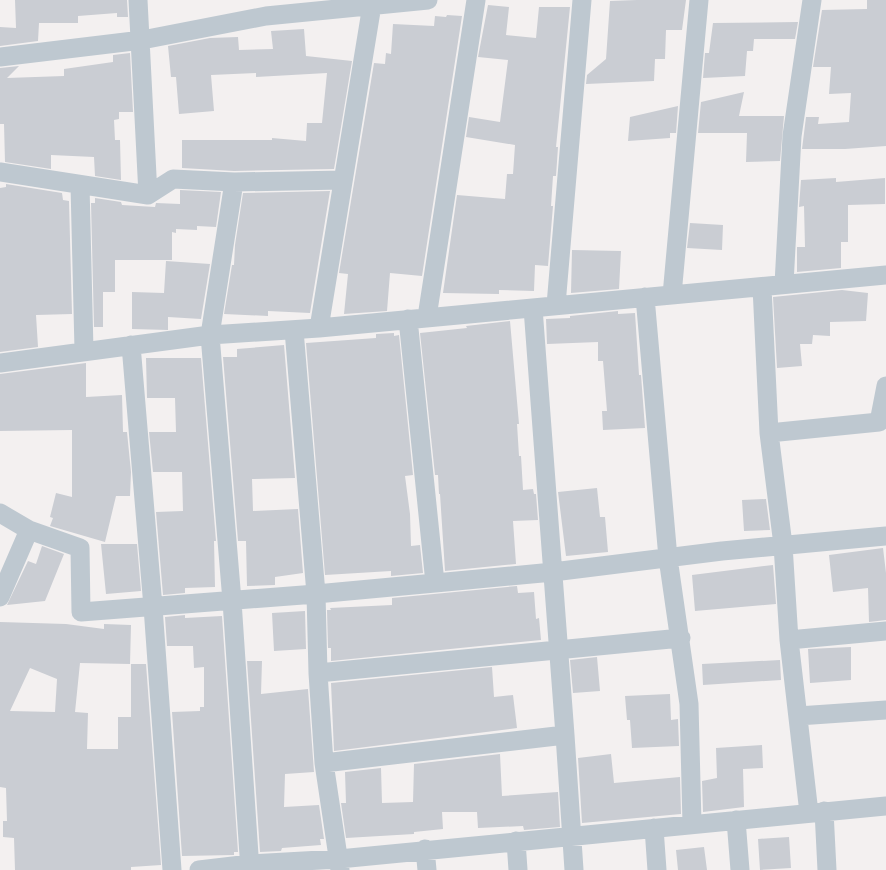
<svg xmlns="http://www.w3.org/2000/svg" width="886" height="870" viewBox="0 0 886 870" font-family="Arial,sans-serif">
	<rect width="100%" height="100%" fill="#f3f0f0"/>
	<path fill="#cacdd3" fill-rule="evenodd" d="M15,0H127L128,17H117V13L78,16V23H39L38,41L0,46V27L16,28Z
		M637,0H686L682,30H666L665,59H655L654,81L586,84L587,75L606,59L610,1Z
		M867,0H886V146L845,149H802L806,117H819L818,124L849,122L851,93L829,94L831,67H813L822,10L867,9Z
		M488,5L509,7L506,35L536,38L539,7H570L556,147H558L556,176H553L551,206H553L548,266L535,265L534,291L499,290V294L443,293L457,195L505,199L507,174H513L515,145L466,137L469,117L500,122L508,60L478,57Z
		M447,15L462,16L422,276L390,273L387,311L344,314L348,274L339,273L374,63L385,64L386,53L391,54L393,24L434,26L435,16L446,17Z
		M798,22L795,39H754L753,51H747L745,76L703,78L705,53H709L713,23Z
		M304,29L306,56L352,61L334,169L234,171L182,168V140H272V138L306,141L307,123H322L327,73L256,77V73L211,75L214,111L179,114L176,77H171L168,46L210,38L238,37L239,50L273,49L271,31Z
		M130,53L133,112H119V119L114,120L115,140H120L121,180L95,176L94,157L51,155V169L5,162L4,124H0V68L19,66L7,78L64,76V69L113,62V55Z
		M744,92L739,116H784L780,161L746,162L747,133H698L701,102Z
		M678,106L676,133H670V138L628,141L630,117Z
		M836,178V182L885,178V204L848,205V242H841V268L797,272V247H805L804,206L799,207L801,180Z
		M6,184L62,193L63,200L69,201L72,314L36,315L38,347L0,352V188L6,187Z
		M180,190L221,192L216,227L197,226V230L176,229V233L172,232V260H115V292H103V327H94L91,203H95V198L121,202L122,205L155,207L156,203L180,204Z
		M330,191L310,313L268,311V316L224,314L232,265H234L235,245L243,193Z
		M690,223L723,225L722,250L687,248Z
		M572,250L621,251L619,289L571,293Z
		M166,261L210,264L201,319L168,317V330L132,329V292L164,293Z
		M842,290L868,293L866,321L830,322V336L813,335L812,344H800L802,366L777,368L773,297Z
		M618,311V314L635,313L639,375H641L645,428L603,430L602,411H607L603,361H598V342L547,344L546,319L570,318V316Z
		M510,321L519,424H517L519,456H521L523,490L533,489L534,494H536L538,520L513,521L516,564L445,571L440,494H439L438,475H435L420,333L467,328L466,326Z
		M394,333V336L399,335L413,475L405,476L410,514L411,546L420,545L423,573L391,576V571L325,575L306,343L376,338V334Z
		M284,345L295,478L252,479L253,511L298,509L303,573L275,577V585L247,586L246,541H238L223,357H237V349Z
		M146,358H201L216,541H214L215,587L185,588V593L163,595L156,512L183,511L182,472H153L149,432H176L175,398H147Z
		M86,363V397L122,395L123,432H127L131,472L130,496H116L105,542L50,526L53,518L50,517L56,493L72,497V430L0,431V374Z
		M597,488L600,517H605L608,552L566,556L558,492Z
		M766,499L770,530L744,531L742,500Z
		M101,544H137L141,591L106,594Z
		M42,546L64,554L45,601L7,605L28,561L36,564Z
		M883,548L886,573V620L869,622L868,588L833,592L829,555Z
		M773,565L776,604L695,611L692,575Z
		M517,586L518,593L534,592L536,619L539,618L541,640L331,661V648H328L327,610H331L330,608L392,605V598Z
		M305,611L306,649L274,651L272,613Z
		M185,615V618L222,616L238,852H234V855L182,856L172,712L200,711V707H204V667L194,668L193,646H167L165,617Z
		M0,622L66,624L104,629V624L131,625L130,664L80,663L75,712L88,713L87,749H118V717H131V664H146L161,865L131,867V870H15L14,838L3,837V821H7L6,788L0,787ZM30,668L57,679L55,712L10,711Z
		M851,647V680L810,683L808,649Z
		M597,657L600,691L573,693L570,660Z
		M780,660L781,680L703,685L702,664Z
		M247,661H262L261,694L308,689L314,772L285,774L284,807L319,805L324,839H320L321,845L282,848L281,851L260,852Z
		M492,667L494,697L513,695L517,728L334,751L331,683Z
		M670,694L671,720L678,719L679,746L632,748L630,720H627L625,696Z
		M762,745L763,768L743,769L744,807L703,812L702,781L717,778L716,748Z
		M500,754L502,796L558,792L560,827L524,830L523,826L478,828L477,812H442L443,829L414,832V834L346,838L341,803H346L345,772L381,768L382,803L413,802L414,764Z
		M611,754L614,783L680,777L681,814L582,823L578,758Z
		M789,837L791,868L760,870L758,839Z
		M704,847L707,870H678L676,850Z"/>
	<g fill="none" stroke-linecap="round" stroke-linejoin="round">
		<path stroke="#bec8d0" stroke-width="19" d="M138,0L148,195
			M0,57L142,40L266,16L428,0
			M0,172L148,195L173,179L234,182L343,180
			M234,182L210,335L232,601L250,870
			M80,185L84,350
			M784,284L792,136L812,0
			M762,287L769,433L783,545L789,640L809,813
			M672,295L699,0
			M645,297L668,558L689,704L692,824
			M556,305L582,0
			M533,308L565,735L574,870
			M427,317L476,0
			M408,319L435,583
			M319,328L372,5
			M294,330L316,594L318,673L324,763L340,870
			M131,345L153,607L172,870
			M0,363L210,335L319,328L886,275
			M769,433L879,422L886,386
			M0,513L29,530L80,548L81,612L316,594L435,583L553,572L722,551L886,536
			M0,597L29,530
			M789,640L886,631
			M318,673L681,638
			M798,716L886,710
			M324,763L565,735
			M824,811L827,870
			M736,820L740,870
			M654,828L657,870
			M516,841L518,870
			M425,849L427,870
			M199,870L250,864L339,859L886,806"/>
	</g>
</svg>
